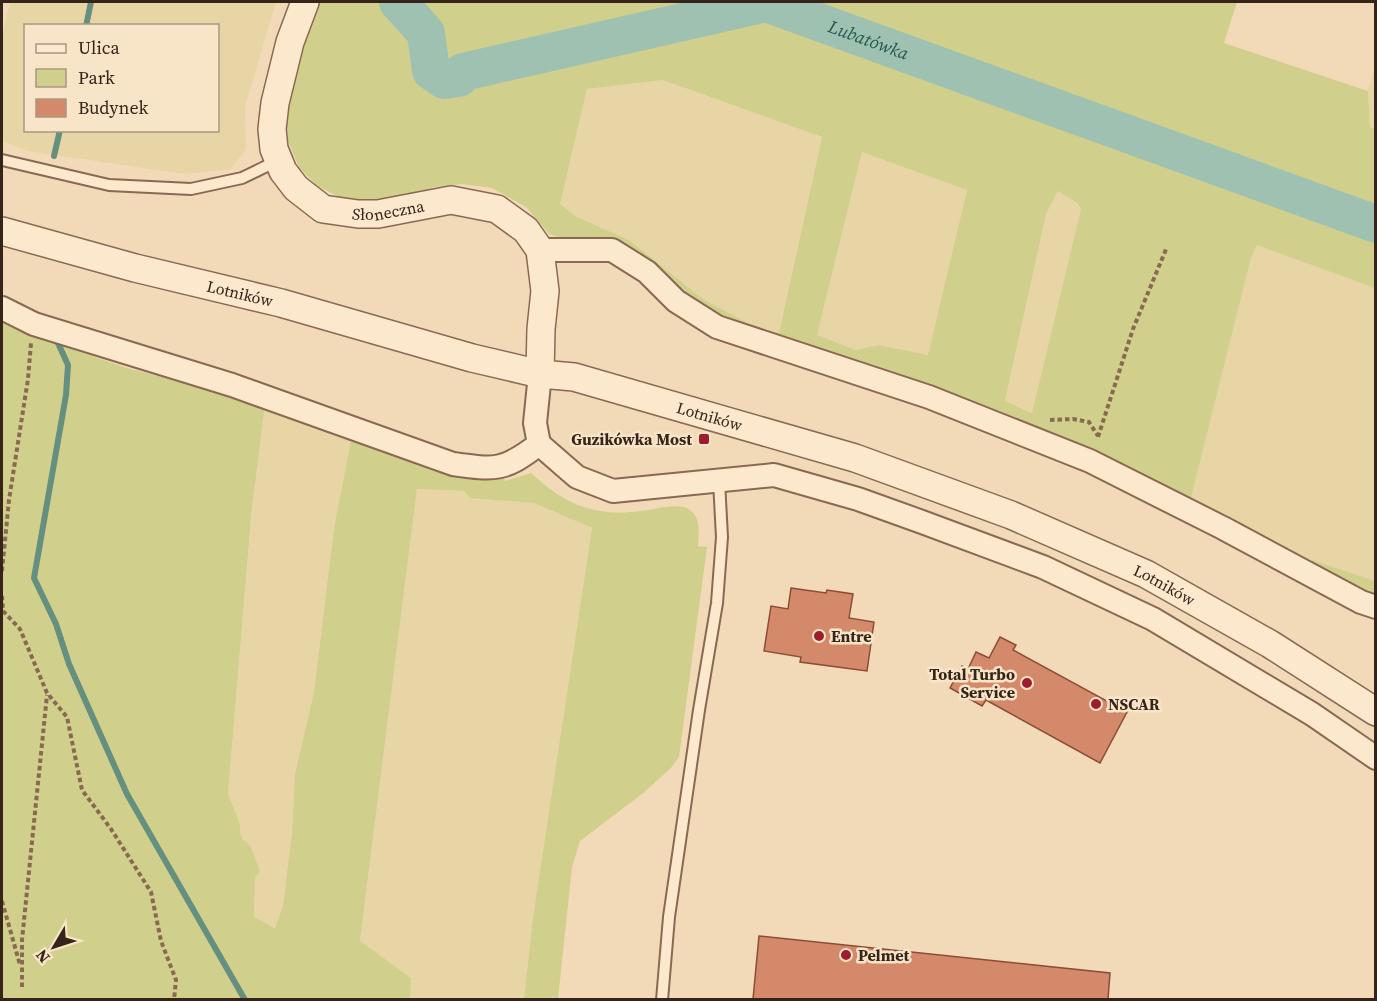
<svg xmlns="http://www.w3.org/2000/svg" width="1377" height="1001" viewBox="0 0 1377 1001" font-family="'Source Serif 4',serif">
	<rect width="100%" height="100%" fill="#f2dab8"/>
	<path fill="#e8d5a5" fill-rule="evenodd" d="M10,2H276L245,107L246,149L231,169L184,174L27,151L2,141V35ZM26,26H218V130H26Z
		M1375,67V130L1370,127L1368,91Z
		M663,80L822,137L779,333L755,327L703,299L629,240L577,217L560,204L587,89Z
		M862,152L967,189L929,355L878,345L856,350L817,335Z
		M1058,191L1077,203L1081,209L1033,413L1005,401L1046,214Z
		M1257,244L1375,288V581L1312,560L1190,502L1251,258Z
		M265,404L352,435L334,528L314,692L295,774L292,832L283,906L276,928L254,917L255,878L240,832V824L228,795L260,418Z
		M417,489L464,491L470,498L534,503L592,528L533,917L524,999H410V978L360,942Z"/>
	<path fill="#d0d08c" fill-rule="evenodd" d="M319,2H1237L1224,43L1368,91L1370,127L1376,130L1375,288L1257,245L1251,258L1190,502L776,341L698,308L653,270L549,234L526,207L492,188L462,184L434,187L406,196L368,202L341,198L316,185L299,167L288,141L286,113L294,75ZM663,80L822,137L779,333L755,327L703,299L629,240L577,217L560,204L587,89ZM862,152L967,190L928,355L878,345L856,350L817,335ZM1058,191L1077,203L1081,209L1032,413L1005,401L1046,214Z
		M2,321L38,335L39,338L127,368L265,404L252,507L228,794L240,824V832L243,840L250,845L260,871L255,878L254,917L275,928L283,906L292,832L295,774L314,692L334,528L352,435L501,473L505,481L531,473C566,505 594,517 641,511C653,510 671,504 683,507C702,512 699,532 698,546L707,547L679,757L671,768L642,794L580,841L572,867L558,999L552,997V999H524L533,917L592,528L534,503L470,498L464,491L417,489L360,941L411,978L410,999H2Z
		M1312,560L1375,581V595L1345,586L1309,566Z"/>
	<g fill="none" stroke-linecap="round" stroke-linejoin="round">
		<path stroke="#658f7f" stroke-width="6" d="M86,26L91,2
			M54,156L60,130
			M58,343L68,365L66,395L34,578L56,624L69,664L127,794L245,1000"/>
		<path stroke="#9ec1b2" stroke-width="38" id="s1" d="M398,2L426,33L431,71L444,80L459,78L463,72L766,3L1376,224"/>
	</g>
	<path fill="#d4896a" stroke="#8a4d36" stroke-width="1.5" d="M791,588L826,593L827,590L853,594L849,618L874,622L867,671L800,662L801,657L764,651L771,606L788,609Z
		M1000,637L1016,645L1013,650L1127,712L1100,763L986,700L982,706L950,688L962,666L968,669L976,652L989,658Z
		M759,936L1110,973L1108,999H753Z"/>
	<g fill="none" stroke-linecap="round" stroke-linejoin="round">
		<g stroke="#896952" stroke-width="14">
			<path id="service" d="M2,160L109,185L191,189L242,178L277,161
				M662,1000L669,917L699,710L717,603L722,537L719,481"/>
		</g>
		<g stroke="#896952" stroke-width="26">
			<path id="minor" d="M540,250H612L647,272L676,301L717,327L929,397L1090,461L1223,528L1361,602L1376,607
				M2,308L34,324L232,385L453,464C496,470 504,471 539,444
				M540,374L535,423L539,444L577,477L613,491L774,475L858,499L922,522L1043,567L1153,619L1312,714L1376,758"/>
		</g>
		<g stroke="#896952" stroke-width="30">
			<g id="tertiary">
				<path id="s2" d="M305,2L290,42L275,103L272,129L274,149L283,171L296,188L323,209L358,214H378L451,200L497,209L526,230L540,250L545,291L541,329L540,374"/>
				<path id="s3" d="M2,231L135,268L281,303L472,358L540,374L574,377L855,458L1011,515L1146,574L1270,644L1376,712"/>
			</g>
		</g>
		<path stroke="#896952" stroke-width="4" stroke-dasharray="4.5 3" stroke-linecap="butt" d="M1050,420L1073,419L1089,422L1098,436
			M1098,437L1133,329L1167,247
			M2,571L9,500L28,379L31,343
			M2,596L3,611L20,629L47,693L67,717L82,790L111,829L151,892L161,941L176,980L174,1000
			M2,901L20,965
			M22,987V940L47,695"/>
		<use href="#service" stroke="#fce8cc" stroke-width="10"/>
		<use href="#minor" stroke="#fce8cc" stroke-width="22"/>
		<use href="#tertiary" stroke="#fce8cc" stroke-width="27"/>
	</g>
	<g fill="#9d1d2d" stroke="#f8e5c8" stroke-width="2">
		<rect x="698" y="433" width="12" height="12" rx="3"/>
		<circle cx="819" cy="636" r="6"/>
		<circle cx="1027" cy="683" r="6"/>
		<circle cx="1096" cy="704" r="6"/>
		<circle cx="846" cy="955" r="6"/>
	</g>
	<g text-anchor="middle" stroke-width="5" stroke-linejoin="round" paint-order="stroke">
		<g font-size="16" fill="#362319" stroke="#f8e5c8">
			<text dy="6" stroke="none"><textPath href="#s2" startOffset="297">Słoneczna</textPath></text>
			<text dy="6" stroke="none"><textPath href="#s3" startOffset="246">Lotników</textPath></text>
			<text dy="6" stroke="none"><textPath href="#s3" startOffset="732">Lotników</textPath></text>
			<text dy="6" stroke="none"><textPath href="#s3" startOffset="1218">Lotników</textPath></text>
		</g>
		<g font-size="16" font-weight="bold" fill="#362319" stroke="#f8e5c8" text-anchor="start">
			<text x="692" y="445" text-anchor="end">Guzikówka Most</text>
			<text x="831" y="642">Entre</text>
			<text x="1015" y="680" text-anchor="end">Total Turbo<tspan x="1015" dy="18">Service</tspan></text>
			<text x="1108" y="710">NSCAR</text>
			<text x="858" y="961">Pelmet</text>
		</g>
		<g font-size="18" font-style="italic" fill="#26584e" stroke="#f8e5c8">
			<text dy="6" stroke="none"><textPath href="#s1" startOffset="538">Lubatówka</textPath></text>
		</g>
	</g>
	<rect width="1377" height="1001" fill="none" stroke="#362319" stroke-width="6"/>
	<rect x="24" y="24" width="195" height="108" fill="#f8e5c8" stroke="#aa9782" stroke-width="1.5"/>
	<rect x="36" y="44" width="30" height="9" fill="#fce8cc" stroke="#aa9782" stroke-width="1.5"/>
	<text x="78" y="54" font-size="18" fill="#362319">Ulica</text>
	<rect x="36" y="69" width="30" height="18" fill="#d0d08c" stroke="#aa9782" stroke-width="1.5"/>
	<text x="78" y="84" font-size="18" fill="#362319">Park</text>
	<rect x="36" y="99" width="30" height="18" fill="#d4896a" stroke="#aa9782" stroke-width="1.5"/>
	<text x="78" y="114" font-size="18" fill="#362319">Budynek</text>
	<g transform="translate(54 947) rotate(231)" stroke="#f8e5c8" stroke-width="4.5" paint-order="stroke">
	<path d="M0-4.5L10 22L0 15L-10 22Z" fill="#362319"/>
	<text y="-9" font-size="16" font-weight="bold" text-anchor="middle" fill="#362319">N</text>
	</g>
</svg>
